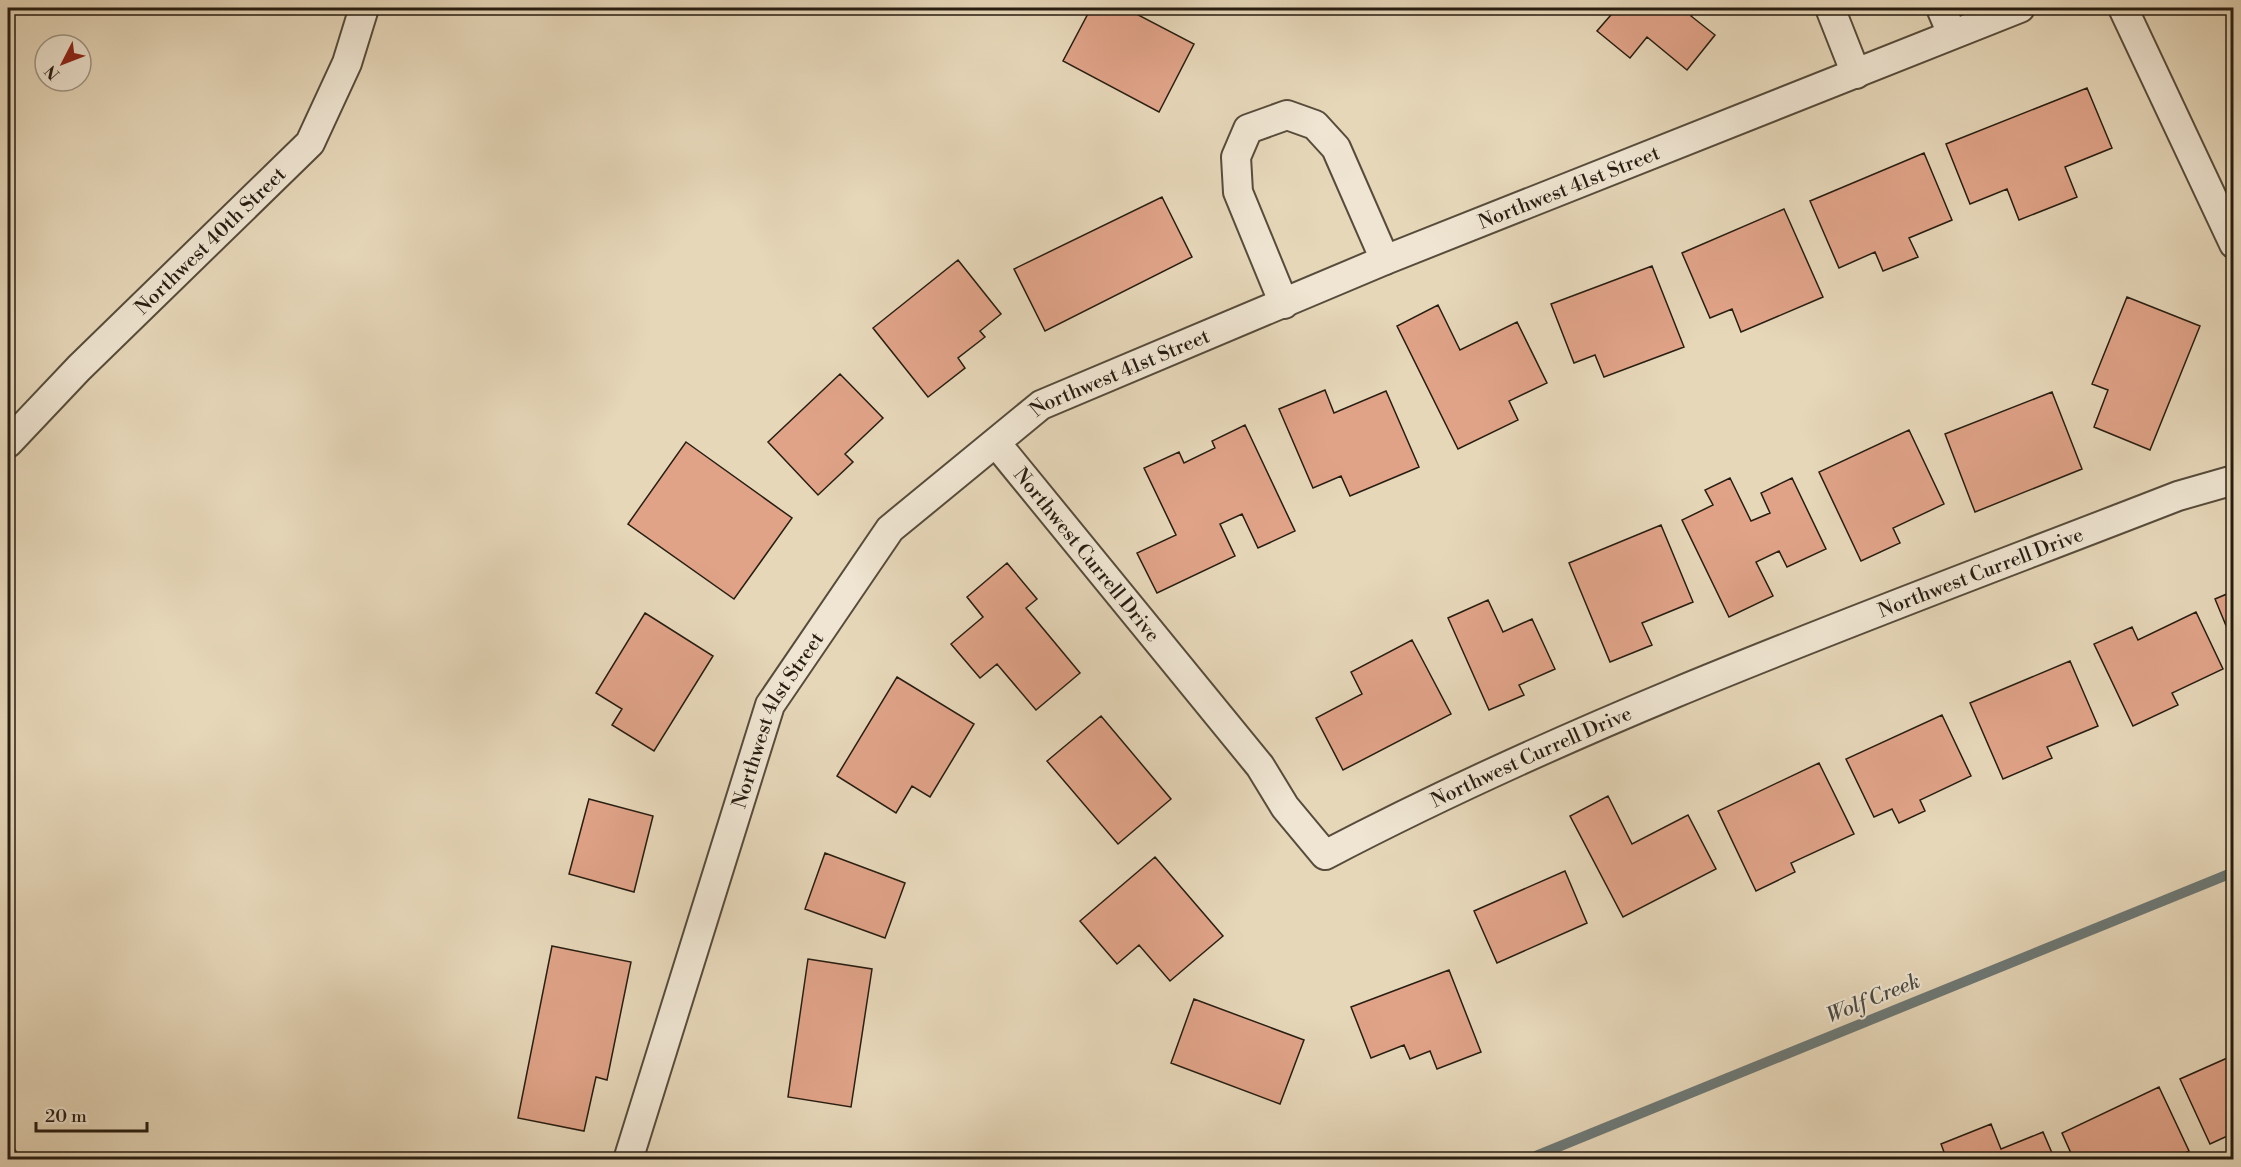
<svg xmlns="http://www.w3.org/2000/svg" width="2241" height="1167" viewBox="0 0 2241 1167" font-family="'Libre Bodoni',serif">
	<rect width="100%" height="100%" fill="#e6d7b9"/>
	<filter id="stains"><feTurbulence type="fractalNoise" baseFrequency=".00333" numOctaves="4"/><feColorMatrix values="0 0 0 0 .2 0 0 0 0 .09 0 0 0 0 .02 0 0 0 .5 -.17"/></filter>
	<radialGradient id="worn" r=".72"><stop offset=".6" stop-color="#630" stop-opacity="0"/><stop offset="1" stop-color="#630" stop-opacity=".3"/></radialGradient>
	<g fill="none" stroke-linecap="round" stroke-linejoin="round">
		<path stroke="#6d7976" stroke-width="10" d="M1526,1160L2234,872"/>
	</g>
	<path fill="#e0a388" stroke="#271d11" stroke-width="1.5" d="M1091,8H1125L1194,44L1159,112L1063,61Z
		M1617,8H1698L1691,16L1715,35L1687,70L1647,37L1630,58L1597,31Z
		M2087,88L2112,148L2065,167L2077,197L2019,220L2007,189L1970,204L1946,144Z
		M1924,153L1952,220L1909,238L1918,257L1883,271L1875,252L1839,268L1810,201Z
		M1162,197L1192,257L1045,331L1014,269Z
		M1784,209L1823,297L1741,332L1732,309L1710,318L1682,253Z
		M958,260L1001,314L980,331L985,337L958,358L965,368L928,397L873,328Z
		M1652,266L1684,347L1604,377L1595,355L1574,363L1551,304Z
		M2127,297L2200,326L2150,450L2094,427L2108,390L2092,384Z
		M1438,305L1460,350L1517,322L1547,383L1509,401L1518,420L1458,449L1397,326Z
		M840,374L883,418L845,454L853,462L818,495L768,442Z
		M1325,390L1334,413L1386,391L1419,467L1350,496L1341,476L1313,488L1279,409Z
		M2052,392L2082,469L1975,512L1945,434Z
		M1245,425L1295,531L1258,548L1242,514L1220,524L1235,556L1157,593L1137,553L1176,535L1144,468L1179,452L1184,463L1215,448L1212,441Z
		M1909,430L1944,504L1893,528L1900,543L1861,561L1819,472Z
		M686,442L792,518L734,599L628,524Z
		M1730,478L1751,521L1770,513L1761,493L1792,478L1826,549L1787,567L1779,551L1756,562L1773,596L1729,617L1682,520L1713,505L1705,490Z
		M1661,525L1693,602L1642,623L1652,645L1610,662L1569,563Z
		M1007,563L1037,599L1026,608L1080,673L1036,710L997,664L980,678L951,644L983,617L967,597Z
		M2234,591V645L2215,599Z
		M1488,600L1503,632L1532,619L1555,669L1519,685L1524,695L1489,710L1448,618Z
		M2196,612L2223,669L2172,693L2178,705L2133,726L2094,644L2132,627L2138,640Z
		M645,613L713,656L654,751L612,725L622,709L596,693Z
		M1412,640L1451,714L1343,770L1316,718L1362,694L1351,672Z
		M2070,661L2098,726L2047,747L2052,758L2003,779L1970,703Z
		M897,677L974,724L930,797L912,786L896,813L837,776Z
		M1942,715L1971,776L1920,800L1925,811L1899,823L1892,809L1874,817L1846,759Z
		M1101,716L1171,799L1118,844L1047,761Z
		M1819,763L1854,834L1791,863L1795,872L1756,891L1718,811Z
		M1608,796L1632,844L1688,815L1716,869L1623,917L1570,816Z
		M589,799L653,816L634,892L569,874Z
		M825,853L905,883L885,938L805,909Z
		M1155,857L1223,936L1170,981L1139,945L1117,964L1080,921Z
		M1565,871L1587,923L1497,963L1474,911Z
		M552,946L631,962L607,1080L596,1077L584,1131L518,1118Z
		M808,959L872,969L851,1107L788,1097Z
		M1449,970L1481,1052L1437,1069L1430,1051L1410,1059L1404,1045L1371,1058L1351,1007Z
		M1194,999L1304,1040L1280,1104L1171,1063Z
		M2234,1055V1133L2210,1144L2180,1079Z
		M2159,1087L2189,1151L2171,1160H2074L2062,1133Z
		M1991,1124L2001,1149L2043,1132L2055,1160H1947L1941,1144Z"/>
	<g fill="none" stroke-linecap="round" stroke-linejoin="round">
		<g stroke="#574c3b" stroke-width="18">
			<path id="service" d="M8,1154L12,1160"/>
		</g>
		<g stroke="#574c3b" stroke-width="32">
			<g id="minor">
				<path d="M1830,8L1856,74"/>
				<path d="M1941,8L1952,34"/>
				<path d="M2123,8L2234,244"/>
				<path d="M1284,304L1238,192L1236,157L1248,129L1287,115L1315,125L1336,148L1385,260"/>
				<path id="s1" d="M8,443L79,368L310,143L347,63L364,8"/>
				<path id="s2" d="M996,443L1260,766L1285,807L1325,855C1598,712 1890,608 2178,496L2234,480"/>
				<path id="s3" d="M628,1160L770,705L890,529L1041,405L1385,260L2020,8"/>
			</g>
		</g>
		<use href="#service" stroke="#efe5d2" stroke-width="15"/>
		<use href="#minor" stroke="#efe5d2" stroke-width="28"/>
	</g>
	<g text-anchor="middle" stroke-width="4.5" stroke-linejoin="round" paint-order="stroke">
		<g font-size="20" fill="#271d11" stroke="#efe5d2">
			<text dy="7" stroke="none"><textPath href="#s3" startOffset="1456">Northwest 41st Street</textPath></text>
			<text dy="7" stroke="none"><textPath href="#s1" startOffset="286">Northwest 40th Street</textPath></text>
			<text dy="7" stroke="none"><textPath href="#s3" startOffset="970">Northwest 41st Street</textPath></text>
			<text dy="7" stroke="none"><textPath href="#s2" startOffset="144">Northwest Currell Drive</textPath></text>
			<text dy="7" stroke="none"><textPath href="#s2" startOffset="1242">Northwest Currell Drive</textPath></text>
			<text dy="7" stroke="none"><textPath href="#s3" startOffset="466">Northwest 41st Street</textPath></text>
			<text dy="7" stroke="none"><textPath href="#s2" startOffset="756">Northwest Currell Drive</textPath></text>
		</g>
		<g font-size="21" font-style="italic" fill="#4a4b44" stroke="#efe5d2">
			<text transform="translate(1873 998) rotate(-22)" y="7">Wolf Creek</text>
		</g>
	</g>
	<rect width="2241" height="1167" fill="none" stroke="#e6d7b9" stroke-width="30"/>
	<rect x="9" y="9" width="2223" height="1149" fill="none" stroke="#271d11" stroke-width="3"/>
	<rect x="15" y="15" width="2211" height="1137" fill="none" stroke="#271d11" stroke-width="1.5"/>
	<g transform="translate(63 63) rotate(228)"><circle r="28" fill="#efe5d2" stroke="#9f9585" stroke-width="1.5"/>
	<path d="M0-4.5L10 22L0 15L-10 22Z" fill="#8f2418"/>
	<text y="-9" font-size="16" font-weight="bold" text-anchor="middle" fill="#271d11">N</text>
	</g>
	<path d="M36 1122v9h111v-9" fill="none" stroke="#271d11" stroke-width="3"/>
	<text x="45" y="1122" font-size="18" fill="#271d11" stroke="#efe5d2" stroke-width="4.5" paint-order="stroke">20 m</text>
	<rect width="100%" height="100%" filter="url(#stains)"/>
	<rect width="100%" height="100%" fill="url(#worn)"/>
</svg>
